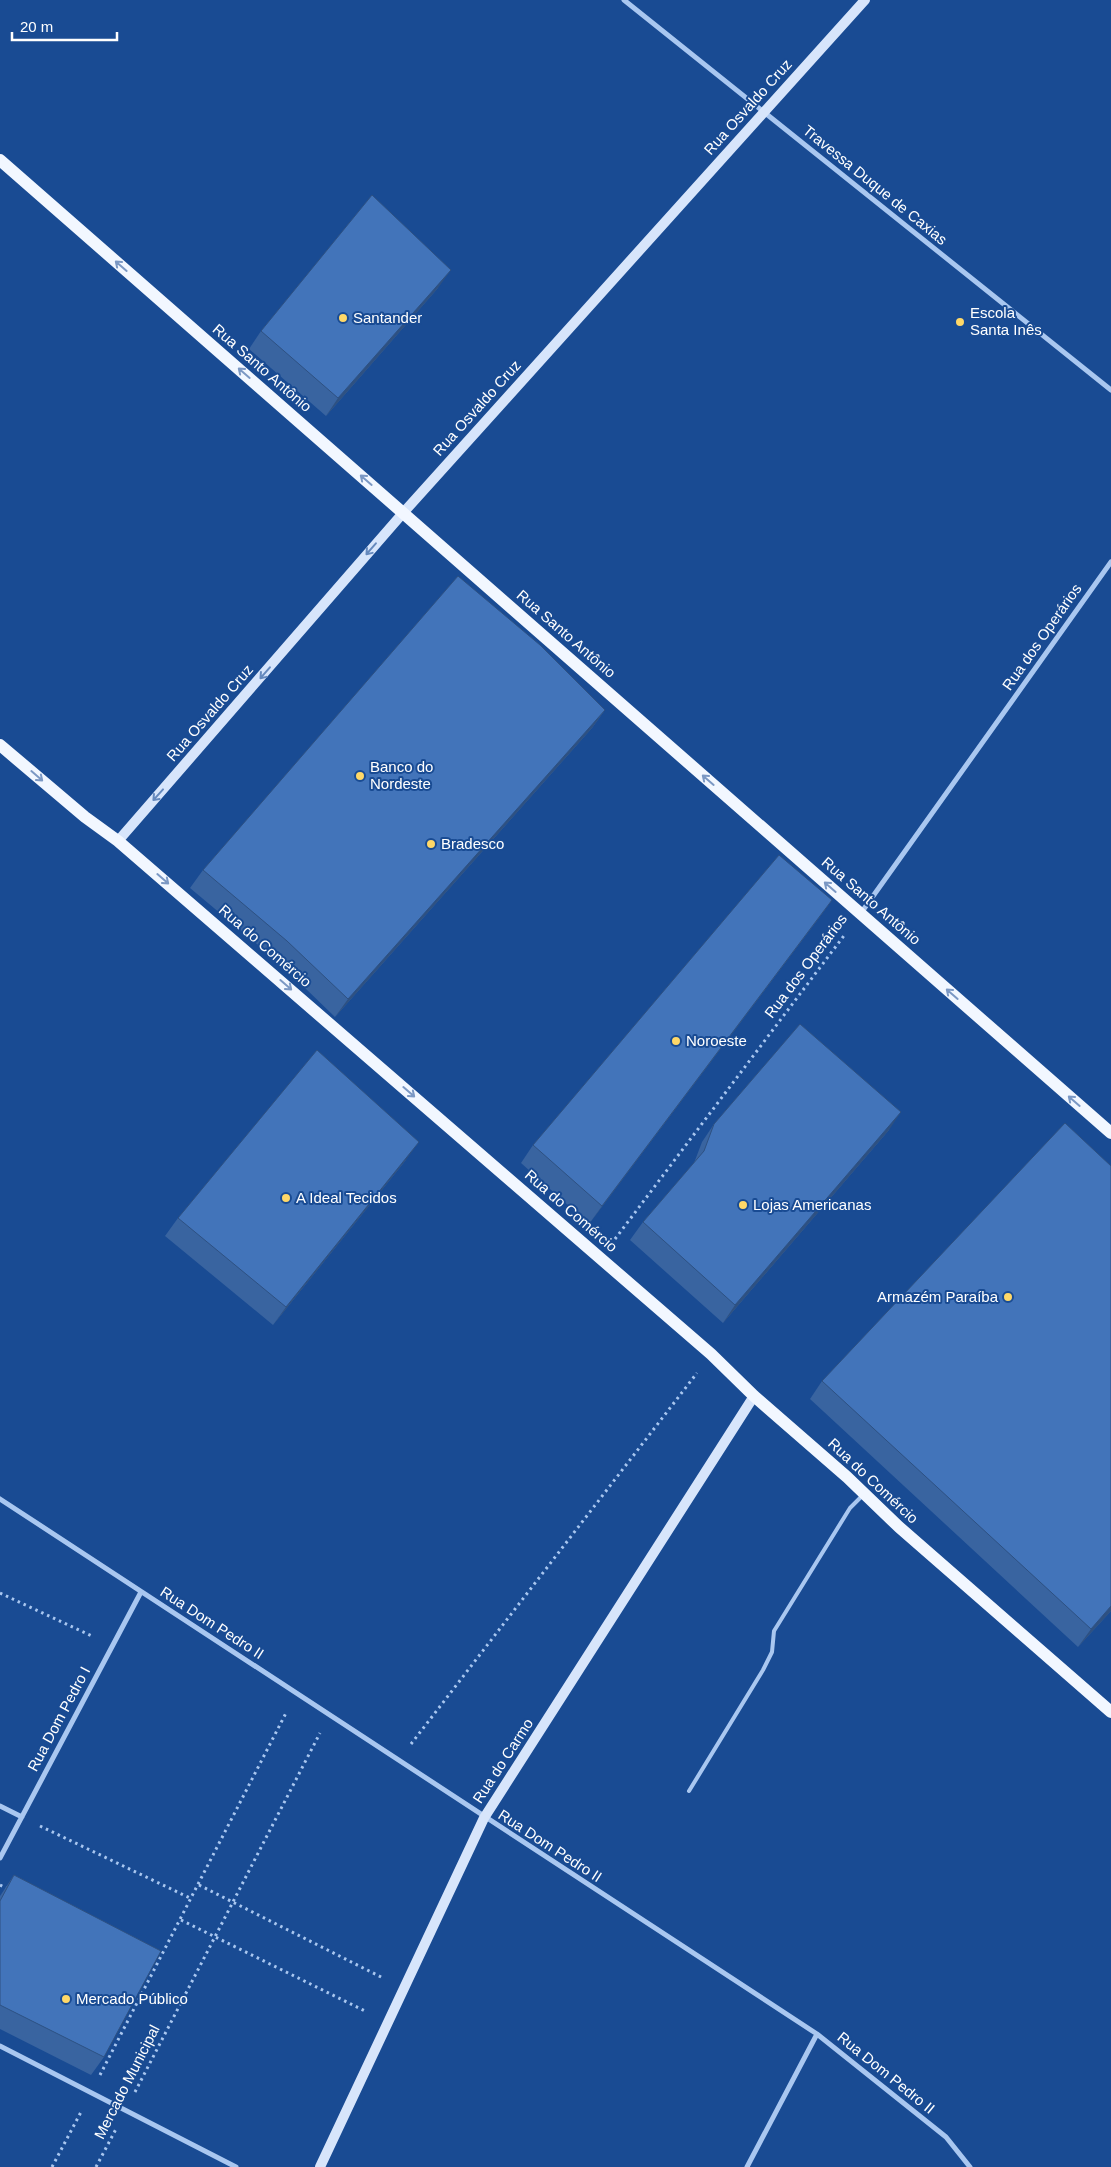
<svg xmlns="http://www.w3.org/2000/svg" width="1111" height="2167" viewBox="0 0 1111 2167" font-family="Arial,sans-serif">
	<rect width="100%" height="100%" fill="#194b93"/>
	<g fill="none" stroke-linecap="round" stroke-linejoin="round">
		<path stroke="#a9c7f0" stroke-width="3" stroke-dasharray="2.5 4" stroke-linecap="butt" d="M615,1239L846,933
			M0,1593L94,1637
			M411,1744L697,1373
			M40,1826L192,1899
			M0,1885L8,1889
			M199,1885L383,1978
			M181,1920L367,2012
			M100,2075L287,1711
			M135,2092L320,1733
			M52,2167L81,2112
			M96,2167L116,2129"/>
		<path stroke="#a9c7f0" stroke-width="4" d="M689,1791L763,1670L772,1652L774,1631L850,1508L863,1495"/>
		<path stroke="#a9c7f0" stroke-width="5" d="M624,0L1111,390
			M861,913L1111,562
			M0,1499L817,2034L946,2137L970,2167
			M0,1806L22,1817
			M0,1858L141,1592
			M0,2046L236,2167
			M747,2167L817,2034"/>
		<path stroke="#d7e5fb" stroke-width="10" d="M118,841L403,513L865,0
			M320,2167L484,1818L754,1396"/>
		<path stroke="#f2f7ff" stroke-width="12" d="M0,160L1111,1133
			M0,745L85,817L118,841L711,1354L754,1396L847,1477L899,1527L1111,1712"/>
	</g>
	<path fill="#3964a0" d="M438,288L326,416L249,349L261,331Z
		M605,710L592,728L335,1017L275,959L190,888L203,870Z
		M832,900L819,918L589,1224L521,1163L533,1145Z
		M714,1124L889,1130L723,1323L630,1240L643,1222L694,1163L702,1142Z
		M406,1160L273,1325L165,1236L178,1218Z
		M1111,1166V1611L1078,1647L810,1399L822,1381Z
		M14,1875L104,2057L91,2075L0,2029V1896Z"/>
	<path fill="#2e5182" d="M451,270L438,288L326,416L338,398Z
		M605,710L592,728L335,1017L348,999Z
		M832,900L819,918L589,1224L602,1206Z
		M901,1112L889,1130L723,1323L735,1305Z
		M419,1142L406,1160L273,1325L286,1307Z
		M1111,1606V1611L1078,1647L1091,1629Z"/>
	<path fill="#4274ba" stroke="#2e5182" d="M372,195L451,270L338,398L261,331Z
		M458,576L540,645L605,710L348,999L287,941L203,870Z
		M779,855L832,900L602,1206L533,1145Z
		M800,1024L901,1112L735,1305L643,1222L704,1151L714,1124Z
		M317,1050L419,1142L286,1307L178,1218Z
		M1065,1123L1111,1166V1606L1091,1629L822,1381Z
		M14,1875L161,1951L104,2057L0,2005V1901Z"/>
	<defs><path id="oneway-shaft" d="M-6 0H5M1.5-3L5.5 0L1.5 3" fill="none" stroke-width="1.6" stroke-linecap="round" stroke-linejoin="round" transform="scale(1.25)"/></defs>
	<g stroke="#7b98c4">
		<use href="#oneway-shaft" transform="translate(121 266) rotate(-139)"/>
		<use href="#oneway-shaft" transform="translate(244 373) rotate(-139)"/>
		<use href="#oneway-shaft" transform="translate(366 480) rotate(-139)"/>
		<use href="#oneway-shaft" transform="translate(37 776) rotate(41)"/>
		<use href="#oneway-shaft" transform="translate(708 780) rotate(-139)"/>
		<use href="#oneway-shaft" transform="translate(163 879) rotate(41)"/>
		<use href="#oneway-shaft" transform="translate(830 887) rotate(-139)"/>
		<use href="#oneway-shaft" transform="translate(286 985) rotate(41)"/>
		<use href="#oneway-shaft" transform="translate(952 994) rotate(-139)"/>
		<use href="#oneway-shaft" transform="translate(409 1092) rotate(41)"/>
		<use href="#oneway-shaft" transform="translate(1074 1101) rotate(-139)"/>
	</g>
	<g stroke="#6589bd">
		<use href="#oneway-shaft" transform="translate(371 549) rotate(131)"/>
		<use href="#oneway-shaft" transform="translate(265 673) rotate(131)"/>
		<use href="#oneway-shaft" transform="translate(158 795) rotate(132)"/>
	</g>
	<g fill="#ffd868" stroke="#194b93" stroke-width="2">
		<circle cx="343" cy="318" r="5"/>
		<circle cx="960" cy="322" r="5"/>
		<circle cx="360" cy="776" r="5"/>
		<circle cx="431" cy="844" r="5"/>
		<circle cx="676" cy="1041" r="5"/>
		<circle cx="286" cy="1198" r="5"/>
		<circle cx="743" cy="1205" r="5"/>
		<circle cx="1008" cy="1297" r="5"/>
		<circle cx="66" cy="1999" r="5"/>
	</g>
	<g text-anchor="middle" stroke-width="4" stroke-linejoin="round" paint-order="stroke">
		<g font-size="15" fill="#fff" stroke="#194b93">
			<text transform="translate(748 107) rotate(-48)" y="5">Rua Osvaldo Cruz</text>
			<text transform="translate(875 185) rotate(39)" y="5">Travessa Duque de Caxias</text>
			<text transform="translate(262 368) rotate(41)" y="5">Rua Santo Antônio</text>
			<text transform="translate(477 408) rotate(-48)" y="5">Rua Osvaldo Cruz</text>
			<text transform="translate(566 634) rotate(41)" y="5">Rua Santo Antônio</text>
			<text transform="translate(1042 637) rotate(-55)" y="5">Rua dos Operários</text>
			<text transform="translate(210 713) rotate(-49)" y="5">Rua Osvaldo Cruz</text>
			<text transform="translate(871 901) rotate(41)" y="5">Rua Santo Antônio</text>
			<text transform="translate(265 946) rotate(41)" y="5">Rua do Comércio</text>
			<text transform="translate(806 966) rotate(-53)" y="5">Rua dos Operários</text>
			<text transform="translate(571 1211) rotate(41)" y="5">Rua do Comércio</text>
			<text transform="translate(873 1481) rotate(43)" y="5">Rua do Comércio</text>
			<text transform="translate(212 1623) rotate(33)" y="5">Rua Dom Pedro II</text>
			<text transform="translate(59 1719) rotate(-62)" y="5">Rua Dom Pedro I</text>
			<text transform="translate(503 1761) rotate(-57)" y="5">Rua do Carmo</text>
			<text transform="translate(550 1846) rotate(33)" y="5">Rua Dom Pedro II</text>
			<text transform="translate(886 2073) rotate(39)" y="5">Rua Dom Pedro II</text>
			<text transform="translate(127 2082) rotate(-63)" y="5">Mercado Municipal</text>
		</g>
		<g font-size="15" fill="#fff" stroke="#194b93" text-anchor="start">
			<text x="970" y="318">Escola<tspan x="970" dy="17">Santa Inês</tspan></text>
			<text x="353" y="323">Santander</text>
			<text x="370" y="772">Banco do<tspan x="370" dy="17">Nordeste</tspan></text>
			<text x="441" y="849">Bradesco</text>
			<text x="686" y="1046">Noroeste</text>
			<text x="296" y="1203">A Ideal Tecidos</text>
			<text x="753" y="1210">Lojas Americanas</text>
			<text x="998" y="1302" text-anchor="end">Armazém Paraíba</text>
			<text x="76" y="2004">Mercado Público</text>
		</g>
	</g>
	<path d="M12 32v8h105v-8" fill="none" stroke="#ffffff" stroke-width="2.5"/>
	<text x="20" y="32" font-size="15" fill="#ffffff" stroke="#194b93" stroke-width="4" paint-order="stroke">20 m</text>
</svg>
